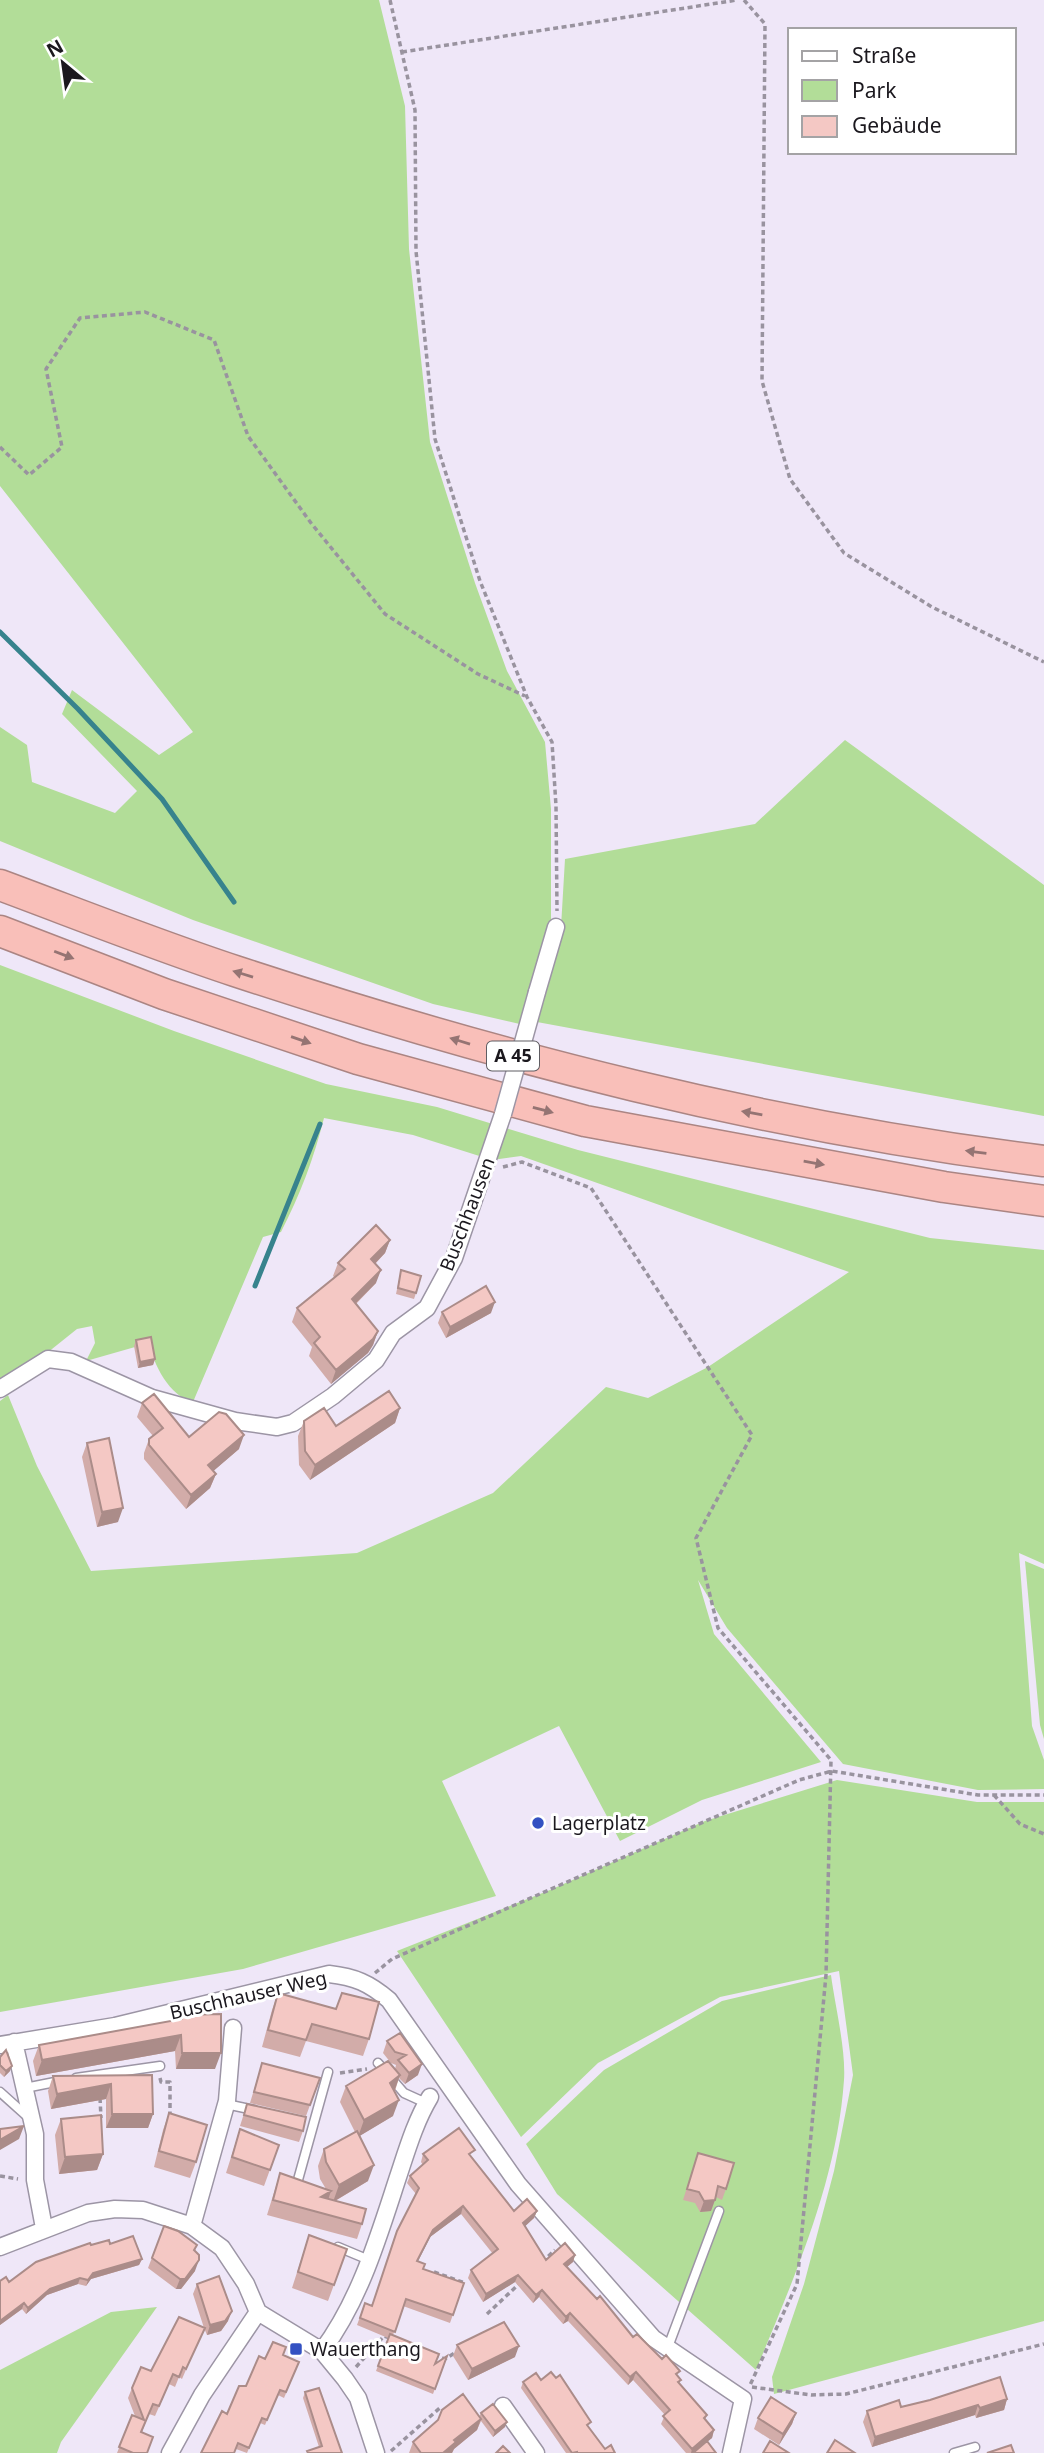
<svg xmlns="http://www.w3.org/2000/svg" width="1044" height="2453" viewBox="0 0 1044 2453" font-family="'Noto Sans',sans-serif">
	<rect width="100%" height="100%" fill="#efe7f8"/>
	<path fill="#b2dd98" d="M0,0H379L405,106L409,249L430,442L475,583L507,671L545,742L551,809V924L524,1025L433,1004L193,920L0,841V727L27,745L32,782L115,813L137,791L62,714L72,690L159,755L193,732L0,486Z
		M845,740L1044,885V1116L537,1022L561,927L565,859L755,824Z
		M0,965L174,1031L326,1084L437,1107L578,1150L930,1238L1044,1250V1564L1019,1553L1032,1726L1044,1760V1789L978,1790L843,1764L727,1628L698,1580L714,1634L821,1762L702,1800L620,1841L559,1726L442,1781L496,1896L243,1969L0,2012V1401L8,1395L37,1466L91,1571L357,1553L493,1493L606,1387L648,1398L708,1367L849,1272L521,1156L492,1160L413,1135L324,1118C314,1158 300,1195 281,1232L263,1237L193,1402C169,1396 154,1365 149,1343L86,1361L95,1343L92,1326L77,1329L47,1353L31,1359L0,1382Z
		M1025,1561L1044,1569V1739L1040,1725Z
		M837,1780L977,1802H1044V2321L774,2394L772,2377L804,2284L834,2171L853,2075L839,1971L720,1997L598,2063L521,2137L397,1951L550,1890L705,1821Z
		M831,1975C835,2006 846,2049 844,2080C837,2181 794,2278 756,2370L557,2194L526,2144L604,2070L722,2001Z
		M157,2307L61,2442L57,2453H0V2370L111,2312Z"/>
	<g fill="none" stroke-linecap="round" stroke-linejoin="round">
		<path stroke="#37838d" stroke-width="5" d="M0,632L78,709L162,799L234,902
			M255,1286L320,1124"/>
		<g stroke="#9c95a5" stroke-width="11">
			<path id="lane" d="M378,2063L404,2093L426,2103
				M76,2078L160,2066
				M25,2088L60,2081
				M0,2092L29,2118
				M226,2104L254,2110
				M296,2187L328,2072
				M338,2247L369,2260
				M668,2347L719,2211
				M954,2453L975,2447"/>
		</g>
		<g stroke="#9c95a5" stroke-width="19">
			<path id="street" d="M537,992L556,927
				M0,1389L48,1359L71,1362L152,1398L235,1421L277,1427L293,1423L333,1396L376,1360L393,1333L427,1308L454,1258L503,1114
				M14,2042L35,2134V2180L44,2228
				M0,2045L115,2026L329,1974C355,1977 369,1983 389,2000L518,2184L653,2338L743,2399L731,2453
				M192,2226L227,2101L233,2028
				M0,2247L88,2213L115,2209L143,2210L192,2226L222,2248L246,2284L258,2312L322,2351L345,2379L358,2398L376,2453
				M322,2351C360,2300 378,2238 398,2177C407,2150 415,2122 430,2097
				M503,2406L536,2453
				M170,2453L202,2395L258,2312"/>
		</g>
		<g stroke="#ab8583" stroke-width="33">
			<path id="highway" d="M0,885C78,914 156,945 235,971C499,1058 768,1127 1044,1161
				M0,931L164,994L358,1059L585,1121L944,1187L1044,1201"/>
		</g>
		<path stroke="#99939f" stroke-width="3.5" stroke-dasharray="5 3.5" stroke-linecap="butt" d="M390,0L415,110L416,251L435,439L480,581L527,697L552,742L556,806L557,911
			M744,0L765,24L762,381L790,479L844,553L932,607L1044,662
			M402,52L737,0
			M0,447L29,475L62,447L46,369L80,318L145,312L214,340L248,436L311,523L385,614L478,674L525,696
			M503,1167L522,1162L591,1188L752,1435L696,1538L718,1628L831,1760L826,1975L797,2284L750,2385
			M994,1795L1020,1824L1044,1834
			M375,1973L392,1959L799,1780L832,1771L978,1795H1044
			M340,2073L367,2069
			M160,2078L161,2082H170V2117
			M100,2098L101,2118
			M0,2176L18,2179
			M542,2262L555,2250
			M434,2272L465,2283
			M487,2314L519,2284
			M434,2355L445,2359L458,2351
			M356,2367L384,2336L390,2338
			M752,2387L811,2395L846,2394L1044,2344
			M391,2451L442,2406"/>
		<use href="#lane" stroke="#fff" stroke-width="8"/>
		<use href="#street" stroke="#fff" stroke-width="16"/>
		<use href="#highway" stroke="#f9bfb9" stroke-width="30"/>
		<g stroke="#9c95a5" stroke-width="19" stroke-linecap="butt">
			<path id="street-bridge" d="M503,1114L537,992"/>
		</g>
		<use href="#street-bridge" stroke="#fff" stroke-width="16"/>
	</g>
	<path fill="#d2aca9" d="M390,1240L385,1253L375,1264L376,1283L356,1304L378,1331L373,1345L368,1353L331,1384L309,1356L312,1347L292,1322L297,1308L335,1278L333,1276L338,1263Z
		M401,1270L416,1293L414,1299L396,1294Z
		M442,1312L491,1313L446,1338L438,1323Z
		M136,1340L155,1359L153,1365L138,1368L134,1346Z
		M142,1403L189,1437L239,1449L213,1471L216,1474L210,1488L186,1509L144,1459V1453L149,1439L153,1436L137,1417Z
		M400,1408L395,1423L310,1480L299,1465L298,1436L304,1421L336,1426Z
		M87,1443L118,1522L97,1527L82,1457Z
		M278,1993L369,2039L363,2056L306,2041L300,2057L262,2047L272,2010Z
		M182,2015L215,2069H176L175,2051L36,2076L33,2061L39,2045L180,2019Z
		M400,2033L418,2075L405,2084L399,2078L395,2091L393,2116L359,2136L368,2181L335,2201L362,2224L357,2239L267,2215L280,2173L326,2189L320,2179L318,2166L324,2149L355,2132L340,2102L346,2086L395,2069L396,2065L391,2063L383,2053L387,2041Z
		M0,2057L10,2071L4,2077L0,2073Z
		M262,2063L320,2078L306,2116L250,2103Z
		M152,2075L153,2114L148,2128H106V2099L51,2109L48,2091L53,2076Z
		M247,2104L303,2131L299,2142L240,2126Z
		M169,2113L196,2162L190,2178L154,2167L163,2130Z
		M61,2119L103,2154L97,2170L59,2174L55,2135Z
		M240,2129L279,2145L264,2186L226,2173Z
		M698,2153L726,2189L722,2200L716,2197L711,2211L700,2212L695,2203L683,2200Z
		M423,2154L472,2157L514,2211H537L534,2218L525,2226L546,2260L575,2255L573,2262L567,2267L633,2337L678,2376L680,2384L707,2415L705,2420L714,2430L712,2438L707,2441L717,2453H686L661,2424L665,2415L633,2380L628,2385L568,2321L563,2324L539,2297L533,2303L515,2282L483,2302L468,2278L471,2270L493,2254L461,2214L430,2237L418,2261L423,2269L464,2283L450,2323L403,2306L393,2335L435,2364L447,2356L433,2394L376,2371L388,2338L357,2325L365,2303L372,2306L416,2194L407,2183L410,2176L423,2165L421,2162Z
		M164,2226L197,2245L195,2251V2271L181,2289H176L148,2268Z
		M309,2235L347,2249L328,2301L292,2288Z
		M110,2244L142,2259L139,2265L91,2279L86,2286L78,2284L47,2295L26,2314L22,2309L0,2325V2281L9,2282L91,2245Z
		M197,2284L228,2321L221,2331L207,2335L204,2328L182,2379L179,2377L175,2387L169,2384L155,2416L149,2414L142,2432L147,2453H117L132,2415L135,2416L128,2398L132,2388L204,2328L193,2294Z
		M457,2345L515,2357L468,2380L453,2356Z
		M283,2355L299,2362L284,2398L278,2395L265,2425L260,2423L247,2453L236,2449L227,2414L265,2359Z
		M541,2380L589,2427L605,2449L615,2453H566L521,2388L523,2382Z
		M305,2392L342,2453H307V2451L319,2447L303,2398Z
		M1007,2399L1004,2410L976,2418L975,2415L872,2447L863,2422L867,2411L901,2407Z
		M481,2413L505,2427L493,2437L481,2421L477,2430L454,2449L452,2453H409L413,2442L479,2417Z
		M796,2413L792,2424L779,2445L754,2429L758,2418Z"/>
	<path fill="#ab8c89" d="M390,1240L385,1253L366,1273L371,1259Z
		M381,1270L376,1283L347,1312L352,1299Z
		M495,1302L491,1313L446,1338L450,1327Z
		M378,1331L373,1345L368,1353L331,1384L336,1370Z
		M155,1359L153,1365L138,1368L140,1362Z
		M400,1408L395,1423L310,1480L315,1465Z
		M244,1435L239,1449L203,1480L208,1465Z
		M216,1474L210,1488L186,1509L191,1495Z
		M123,1508L118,1522L97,1527L102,1512Z
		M181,2035L175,2051L36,2076L42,2060Z
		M182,2053H221L215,2069H176Z
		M422,2064L418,2075L405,2084L409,2073Z
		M12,2066L10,2071L4,2077L6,2071Z
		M400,2075L394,2092L390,2083Z
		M111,2084L106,2099L51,2109L57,2094Z
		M399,2100L393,2116L358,2137L364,2120Z
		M112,2114H153L148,2128H106Z
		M24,2126L19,2139L0,2150V2140Z
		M103,2154L97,2170L59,2174L65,2157Z
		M374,2165L368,2181L333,2202L339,2185Z
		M331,2191L326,2206L316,2212L321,2197Z
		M715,2200L711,2211L700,2212L704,2201Z
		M463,2206L461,2214L430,2237L414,2269L433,2230Z
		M537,2211L534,2218L520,2231L523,2223Z
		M575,2255L573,2262L562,2271L564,2264Z
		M142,2259L139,2265L91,2279L86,2286L88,2280L93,2273Z
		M199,2260L195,2271L181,2289H176L180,2279Z
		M518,2275L515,2282L483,2302L486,2294Z
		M80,2278L78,2284L47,2295L26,2314L28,2308L50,2289Z
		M542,2290L539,2297L533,2303L536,2295Z
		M24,2303L22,2309L0,2325V2321Z
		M232,2311L228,2321L221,2331L207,2335L210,2325Z
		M570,2313L568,2321L563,2324L566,2317Z
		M519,2346L515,2357L468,2380L472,2369Z
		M636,2372L633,2380L628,2385L630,2377Z
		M1007,2399L1004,2410L976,2418L980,2408Z
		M978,2405L975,2415L872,2447L875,2437Z
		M796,2413L792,2424L779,2445L783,2434Z
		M481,2419L477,2430L454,2449L452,2453H442L454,2440Z
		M507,2422L505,2427L493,2437L495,2431Z
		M714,2430L712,2438L694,2453H691L692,2449Z"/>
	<path fill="#f4c8c4" stroke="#ab8c89" stroke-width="2" d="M376,1225L390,1240L371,1259L381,1270L352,1299L378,1331L373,1339L336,1370L314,1343L320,1337L297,1308L345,1269L338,1263Z
		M401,1270L421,1276L416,1293L398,1288Z
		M486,1286L495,1302L450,1327L442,1312Z
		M151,1337L155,1359L140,1362L136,1340Z
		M389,1391L400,1408L315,1465L305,1451L304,1421L324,1408L336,1426Z
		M154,1394L189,1437L219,1412L226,1414L244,1435L208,1465L216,1474L191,1495L149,1445V1439L163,1428L142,1403Z
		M109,1438L123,1508L102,1512L87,1443Z
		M278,1993L336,2009L342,1993L379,2002L369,2039L312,2024L306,2040L268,2030Z
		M221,2014V2053H182L181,2035L42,2060L39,2045L182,2019V2015Z
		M400,2033L422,2064L409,2073L398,2060L406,2055L395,2052L387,2041Z
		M6,2050L12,2066L6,2071L0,2065V2057Z
		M388,2061L400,2075L390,2083L399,2100L364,2120L346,2086Z
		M262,2063L320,2078L310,2105L254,2092Z
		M152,2075L153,2114H112L111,2084L57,2094L53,2076Z
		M247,2104L306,2117L303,2131L244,2115Z
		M169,2113L207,2125L196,2162L159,2151Z
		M101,2115L103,2154L65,2157L61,2119Z
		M24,2126L0,2140V2129Z
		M459,2128L475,2150L469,2154L514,2211L527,2199L537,2211L523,2223L546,2260L565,2243L575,2255L564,2264L597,2299L600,2296L633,2337L637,2334L662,2359L666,2355L680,2371L676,2374L681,2380L678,2382L707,2415L704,2418L714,2430L692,2449L663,2416L670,2410L636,2372L630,2377L570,2313L566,2317L542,2290L536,2295L518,2275L486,2294L471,2270L498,2249L463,2206L433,2230L417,2261L425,2264L423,2269L464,2283L453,2315L406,2299L395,2332L360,2318L365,2303L372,2306L397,2231L419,2188L410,2176L428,2160L423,2154Z
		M240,2129L279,2145L270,2170L232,2157Z
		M357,2131L374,2165L339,2185L326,2162L324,2149Z
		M698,2153L734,2163L726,2189L718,2186L715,2200L704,2201L699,2192L687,2189Z
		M280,2173L331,2191L321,2197L366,2209L362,2224L273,2200Z
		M164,2226L178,2231L197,2245L194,2250L199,2255V2260L185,2279H180L152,2258Z
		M309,2235L347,2249L334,2285L298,2272Z
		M133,2236L142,2259L93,2273L88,2280L80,2278L50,2289L28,2308L24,2303L0,2321V2281L6,2277L9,2282L36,2262L90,2243L91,2245L109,2240L110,2244Z
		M219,2276L232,2311L225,2321L210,2325L197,2284Z
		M179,2317L205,2328L186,2369L183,2367L179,2377L173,2374L159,2406L153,2404L141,2432L153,2437L147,2453H133L119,2447L132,2415L144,2420L132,2388L141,2367L151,2371Z
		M504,2322L519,2346L472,2369L457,2345Z
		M390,2334L439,2354L435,2364L447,2356L435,2389L378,2366Z
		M273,2342L286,2347L283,2355L299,2362L286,2392L280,2390L267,2420L262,2418L249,2448L238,2443L234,2453H201L222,2411L227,2414L239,2386H246L259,2356L265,2359Z
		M551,2372L556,2378L560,2375L591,2422L587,2425L605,2449L611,2445L615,2453H577V2452L572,2453L523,2382L536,2373L541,2380Z
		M1000,2377L1007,2399L980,2408L978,2405L875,2437L867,2411L899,2400L901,2407L930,2400Z
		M319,2388L342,2453H308L307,2451L322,2446L305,2392Z
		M463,2394L481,2419L454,2440L456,2442L443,2453H421L413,2442L438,2420L442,2410Z
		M771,2397L796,2413L783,2434L758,2418Z
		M493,2404L507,2422L495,2431L481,2413Z
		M835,2440L855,2453H827Z
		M707,2441L716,2453H693Z
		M770,2441L789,2453H763Z
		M1011,2445L1014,2453H987Z
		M503,2446L510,2453H496Z"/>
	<defs><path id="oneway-solid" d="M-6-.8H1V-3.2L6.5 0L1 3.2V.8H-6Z" transform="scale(1.75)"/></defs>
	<g fill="#957473">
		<use href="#oneway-solid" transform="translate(64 955) rotate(21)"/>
		<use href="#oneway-solid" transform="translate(243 974) rotate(-163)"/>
		<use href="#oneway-solid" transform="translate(301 1040) rotate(19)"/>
		<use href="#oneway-solid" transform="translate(460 1041) rotate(-163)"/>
		<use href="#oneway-solid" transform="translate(543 1110) rotate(15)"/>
		<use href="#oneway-solid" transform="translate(752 1113) rotate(-170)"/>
		<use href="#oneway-solid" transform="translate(976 1152) rotate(-173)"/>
		<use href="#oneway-solid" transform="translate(814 1163) rotate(10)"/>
	</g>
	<g fill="#3351c2" stroke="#fff" stroke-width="2.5">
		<circle cx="538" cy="1823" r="7"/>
		<rect x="289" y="2342" width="14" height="14" rx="3.5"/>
	</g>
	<g text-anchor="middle" stroke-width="6" stroke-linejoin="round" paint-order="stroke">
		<rect fill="#fff" stroke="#5f5d62" stroke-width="2" x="487" y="1041.5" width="52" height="29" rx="5"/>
		<g font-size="18" font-weight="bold" fill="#1b181e">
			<text x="513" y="1062">A 45</text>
		</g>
		<g font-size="19" fill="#1b181e" stroke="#fff">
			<text transform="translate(467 1214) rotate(-69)" y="7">Buschhausen</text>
			<text transform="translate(248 1995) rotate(-13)" y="7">Buschhauser Weg</text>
		</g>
		<g font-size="19" fill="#1b181e" stroke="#fff" text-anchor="start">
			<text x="552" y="1830">Lagerplatz</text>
			<text x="310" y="2356">Wauerthang</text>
		</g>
	</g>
	<rect x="788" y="28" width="228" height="126" fill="#ffffff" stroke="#a4a3a5" stroke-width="2"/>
	<rect x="802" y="51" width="35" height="10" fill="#ffffff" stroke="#a4a3a5" stroke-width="2"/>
	<text x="852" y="63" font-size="21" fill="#1b181e">Straße</text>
	<rect x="802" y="80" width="35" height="21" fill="#b2dd98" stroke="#a4a3a5" stroke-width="2"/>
	<text x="852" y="98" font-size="21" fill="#1b181e">Park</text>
	<rect x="802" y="116" width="35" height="21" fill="#f4c8c4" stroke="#a4a3a5" stroke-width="2"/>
	<text x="852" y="133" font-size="21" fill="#1b181e">Gebäude</text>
	<g transform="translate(63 63) rotate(331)" stroke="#ffffff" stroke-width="5" paint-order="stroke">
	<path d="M0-5L12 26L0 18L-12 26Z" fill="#1b181e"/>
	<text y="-10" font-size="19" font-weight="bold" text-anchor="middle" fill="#1b181e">N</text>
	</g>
</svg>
